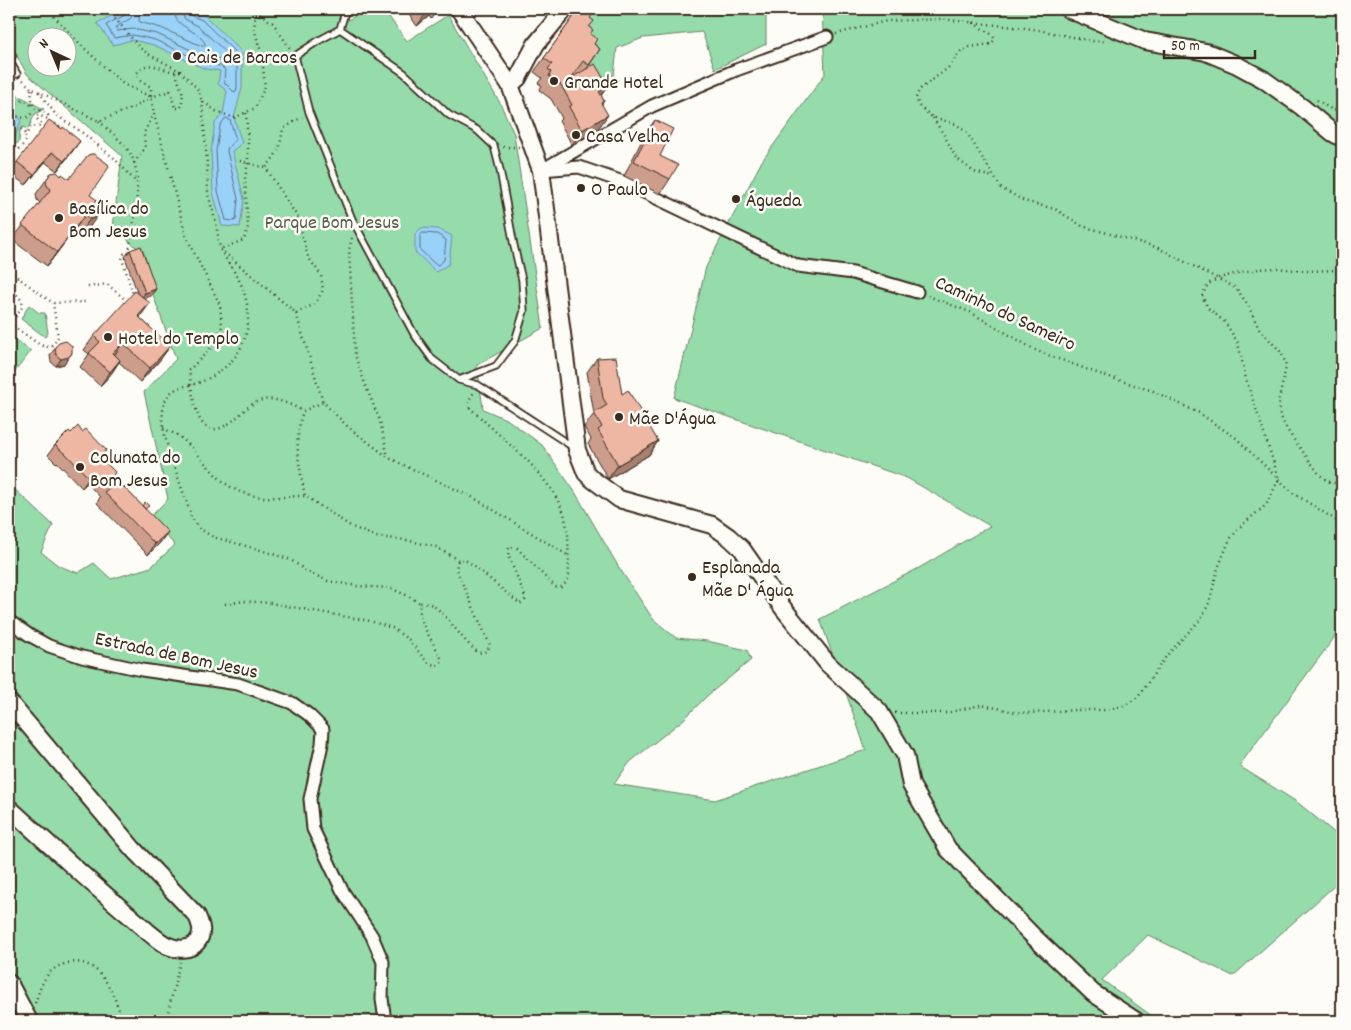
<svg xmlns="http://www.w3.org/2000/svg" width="1351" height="1030" viewBox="0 0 1351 1030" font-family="Dekko,sans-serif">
	<rect width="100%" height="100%" fill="#fdfcf7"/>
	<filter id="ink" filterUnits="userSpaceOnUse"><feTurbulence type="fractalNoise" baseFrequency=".02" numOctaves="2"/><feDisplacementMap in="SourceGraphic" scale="10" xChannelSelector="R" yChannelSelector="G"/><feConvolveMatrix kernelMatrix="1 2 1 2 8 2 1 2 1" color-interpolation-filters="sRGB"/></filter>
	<g filter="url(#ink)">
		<path fill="#95dcaa" stroke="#688364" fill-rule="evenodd" d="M9,9H341V24L367,9H383L407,41L448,15L500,103L514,134L543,328L477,365L483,409L508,420L542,445L575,492L618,566L653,619L676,638L707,641L747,650L751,660L708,695L684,719L630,762L614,784L715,800L866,750L820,619L919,568L990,526L907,478L674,398L706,267L762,161L825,74L822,9H1342V627L1239,766L1297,802L1342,839V879L1233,976L1148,935L1102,980L1159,1021H9V484L53,525L41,552L59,566L78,573L94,563L111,579L151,567L175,545L149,518L168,499L144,392L176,359L136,247L113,227L122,156L27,74L9,42ZM38,38H68V68H38Z
			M578,9H766V44L715,69L702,32L643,38L617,48L614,75L604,77L594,83L590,63L584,59L575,14Z
			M12,95C25,96 32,104 44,109L35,114L28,129L22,127L20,130L19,142L12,146H9V143L13,142L9,135V97Z
			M29,305L39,313H45L48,333L45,337L21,319Z
			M14,339L31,351L13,374L9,371V345Z"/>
		<path fill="#98d2f8" stroke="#738fa1" d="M126,9H188L205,16L242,52V88L234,118L242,143L232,151L244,199L240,227L222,226L213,192L211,151L215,123L223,114L227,91L218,84L220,71L205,69L154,45L132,40L113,45L97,23Z
			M9,115H18L21,121L13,142L9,143Z
			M421,228L438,229L452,236L449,264L436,272L415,252V234Z"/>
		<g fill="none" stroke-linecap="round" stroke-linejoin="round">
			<path stroke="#606d75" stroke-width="1" d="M127,9L125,15L106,25L114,38L133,35L155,40L207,64L221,66L225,70L224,82L233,91L236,92L237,87V54L202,20L190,15L188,9
				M134,9L131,18L116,27L117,31L133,29L157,34L208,58L221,59L230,62V56L198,26L185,19L182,14L181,9
				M141,9L139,20L140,22L161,28L202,46H205V43C202,39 198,34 193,32C183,25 174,23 174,9
				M226,118L230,120L236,140L228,147L227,151L238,199L236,220L233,221L226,220L218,191L216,151L220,126Z
				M423,233L437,234L446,240L444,260L438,265L435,264L420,250V236Z"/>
			<g stroke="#3b2a1e" stroke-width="9">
				<path id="lane" d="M346,9L340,29L318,41L295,56L309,112L352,219L414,334L432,359L459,380L478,385L573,447
					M340,29L404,73L449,115L477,130L494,146L500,170L514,246L522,280L524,311L515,341L496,366L459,380
					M9,60L17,74"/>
			</g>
			<g stroke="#3b2a1e" stroke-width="15">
				<path id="street" d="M547,167L652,106L736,70L827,37
					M541,170L579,167L623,182L798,266L853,273L917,292
					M9,621L29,635L49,646L82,657L142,670L238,684L292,703L309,715L323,729L322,744L310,799L313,829L342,890L372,936L383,962L382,999L385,1021"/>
			</g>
			<g stroke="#3b2a1e" stroke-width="20">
				<path id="secondary" d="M459,9L510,85L541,170L577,450L586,473L592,479L619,499L712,525L729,537L742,549L783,608L828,664L879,711L905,755L911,785L948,849L1033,936L1093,993L1136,1021
					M1068,9L1145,41L1206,52L1235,64L1263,79L1302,107L1333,133L1342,138
					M510,85L518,78L536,44L565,9
					M9,702L133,849L197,916C201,925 204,933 197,942C190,951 176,950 166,945C153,938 141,925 130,916C88,881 49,844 9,808
					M9,983L29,1021"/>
			</g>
			<path stroke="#3b2a1e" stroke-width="2.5" stroke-dasharray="1 4" stroke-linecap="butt" d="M47,9L84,48L123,84L151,97
				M112,9L113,16L140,48L150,55L180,71L197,88L202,101L216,111L234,118L255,108L265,87L262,55L254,29L256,12
				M251,9L273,23L291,50
				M973,23L991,34L995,39L991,44L970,47L961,51L948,68L919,90L916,98L919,106L932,117L956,124L967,133L1001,188L1024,201L1055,209L1082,226L1156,247L1236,288L1248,305L1259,329L1281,352L1284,359L1286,367L1279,399L1280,414L1285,426L1292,437L1320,475L1327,481L1342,485
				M836,34L886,21L942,19L1033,29L1093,41H1107
				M180,71C165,75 150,55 137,73L139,80L151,87V97L154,114L186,236L220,305L222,326L217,342L189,370C193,394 195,449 231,422C241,415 247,405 259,401C274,396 290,404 303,411
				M23,80L31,88
				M39,92L56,115L80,131L114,158L136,182
				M9,96L17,98L12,110L15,115L20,118L29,117L33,111L31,88L99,121L135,107L151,97L170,91L175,108H181L183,94L175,72
				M1317,100L1329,108L1342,113
				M202,101L207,163L208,194L216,223L220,249L296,313L323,402
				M17,103L24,100L31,105
				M246,113L248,141V163L245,177L248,227L244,240L220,249C226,260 234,270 240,282C258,322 246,361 205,380C186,389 166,383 163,411C159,437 184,489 191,517L200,529L213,537L264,551L291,560L308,572L328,581L357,586L390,588L406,595L420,603
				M933,118L944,135L956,158L974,172L993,177
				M99,121C108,130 126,144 131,155C144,179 133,225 129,252L124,254L122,259L134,297
				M52,124L53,122L64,130
				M21,129L26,135
				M503,147H520
				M9,148L17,150L25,143L26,135L31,126L44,127V126L36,118L38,115L48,119V115L43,111L32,108
				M240,161L266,168
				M134,163L145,148L144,133L153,115
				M352,238L349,250L355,355L366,387L380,421L388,457
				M9,271L53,303L87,302
				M9,281L14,275
				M88,287L107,284L128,302
				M9,288C28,303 25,306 10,323
				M928,296L970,312L1037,351L1097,373L1153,391L1199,413L1236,438L1293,493L1342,524
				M296,313L315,304L323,290L321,275L308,257L298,218L266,168L279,150L283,129L302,117
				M9,323L40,345L48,347L54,344L58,337L53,303
				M163,428C168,431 173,433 177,435C202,452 215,486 247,494C266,500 285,496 305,496
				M458,560L436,547L406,540L377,537L352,527L305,496C299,463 293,443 303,411L323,402L348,427L389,458L474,498L569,556
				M225,604L244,601L270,603L370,621L392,628L409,640L427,662L434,665L440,664L442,660C434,641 417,624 420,603C424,603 428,603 432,605C449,615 461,641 479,653L487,651L490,645L456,569L458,560H465L472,564L520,604L525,600V596L508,555L509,547L517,548L550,582L556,587H561L566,583L569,577L568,533L564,513L553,491L530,463L470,408L469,400L474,392
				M895,713H946L981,705L998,708L1014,712L1030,713L1075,710H1104L1124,706L1138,697L1167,655L1201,619L1209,603L1218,568L1230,539L1242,525L1266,505L1279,479L1246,379L1238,343L1225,322L1208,308L1202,296L1208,284L1219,278L1242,272L1259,269L1277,268L1304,271L1342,270
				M35,1003C42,983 46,968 68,963C92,958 105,977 114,997C118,1005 119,1014 126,1021
				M166,1021L180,962"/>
			<use href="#lane" stroke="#fdfcf7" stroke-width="5.5"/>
			<use href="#street" stroke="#fdfcf7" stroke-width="11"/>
			<use href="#secondary" stroke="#fdfcf7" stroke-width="16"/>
		</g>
		<path fill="#cd9d8c" stroke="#3b2a1e" d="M405,9H438L431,19L429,16L417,26Z
			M579,9L589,11L590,34L594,44L600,49L586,70L604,101L602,104L598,129L572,145L559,121L562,118L551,99L539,90L542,86L538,83L542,78L534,72Z
			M655,120L660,156L670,179L660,194L624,176L645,134Z
			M80,141L57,171L45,162L26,185L9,173L17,162Z
			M51,173L90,195L95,202L91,225L86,232L80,233L75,229L47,266L12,240L40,203L37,200L36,194Z
			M130,250L151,296L144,298L140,318L170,346L160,360L140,382L119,362L111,374L100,386L80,367L89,354L84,350L94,336L137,292L125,257Z
			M59,343L64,364L56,366L51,362L50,355Z
			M597,358L622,394L658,441L649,455L608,479L588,444L591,439L584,427L594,414L587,372Z
			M82,432L106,450L103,454L106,463L113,476L146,510L160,543L148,555L97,503L100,497L87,483L82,488L57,462L56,463L48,455L55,445L71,433Z"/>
		<path fill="#a78072" stroke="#3b2a1e" d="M430,9H434L429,16L417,26L427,12Z
			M17,56L9,69V61Z
			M608,86L598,100L599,91Z
			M608,115L598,129L572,145L582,130Z
			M80,141L72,152L57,171L64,161Z
			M52,152L45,162L26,185L34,175Z
			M101,211L86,232L80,233L90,219Z
			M85,215L75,229L47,266L57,252Z
			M156,289L151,296L140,300L145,293Z
			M150,303L140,317L138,316Z
			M123,343L113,357L103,367L113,353Z
			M170,346L160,360L140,382L150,368Z
			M72,353L64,364L56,366L61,359Z
			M120,360L111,374L100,386L110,372Z
			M658,441L649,455L608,479L618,465Z
			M94,473L87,483L82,488L89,478Z
			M168,532L160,543L148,555L155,544Z"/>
		<path fill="#eeb7a3" stroke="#3b2a1e" d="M579,9H591L589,11L593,14L590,18L594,21L589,27L593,30L590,34L597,39L594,44L600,49L589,65L583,61L571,78L595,64L608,86L599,91L604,101L601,103L608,115L582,130L569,107L572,105L561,85L549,76L551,72L548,69L552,64L544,58Z
			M9,40L17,56L9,61Z
			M49,120L62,129L63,127L80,141L64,161L52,152L34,175L17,162Z
			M655,120L673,129L660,156L678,165L670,179L634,161Z
			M91,154H94L108,164L109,167L90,195L97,200L95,202L100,205L101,211L95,218L90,219L85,215L57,252L22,225L51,189L47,186L46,180L51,173L57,172L61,176L62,174L69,179L88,155Z
			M141,246L156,289L145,293L130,250Z
			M135,291L150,303L138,316L170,346L150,368L123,343L113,353L120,360L110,372L89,353L100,342L94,336Z
			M66,341L72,346V353L69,357L61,359L56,355L55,347L59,343Z
			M616,357L622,394L628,390L658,441L618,465L598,430L602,427L594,413L607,405L603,398L597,358Z
			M78,426L82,432L86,429L106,450L103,454L108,459L105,462L115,472L113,476L168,532L155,544L104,492L109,488L94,473L89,478L64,452H63L55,445L69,431L71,433Z
			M145,502L149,506L145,509L142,506Z"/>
	</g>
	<g fill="#3b2a1e" stroke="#fdfcf7" stroke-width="2">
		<circle cx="177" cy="56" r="5"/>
		<circle cx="554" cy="81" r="5"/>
		<circle cx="576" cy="135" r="5"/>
		<circle cx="581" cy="188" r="5"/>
		<circle cx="736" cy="199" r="5"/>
		<circle cx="59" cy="218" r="5"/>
		<circle cx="108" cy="337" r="5"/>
		<circle cx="619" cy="417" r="5"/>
		<circle cx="80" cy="467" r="5"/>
		<circle cx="692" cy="577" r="5"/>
	</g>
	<g text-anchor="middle" stroke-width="5" stroke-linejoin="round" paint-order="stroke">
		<g font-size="20" fill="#3b2a1e" stroke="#fdfcf7" text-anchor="start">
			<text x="187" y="63">Cais de Barcos</text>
			<text x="564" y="88">Grande Hotel</text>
			<text x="586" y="142">Casa Velha</text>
			<text x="591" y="195">O Paulo</text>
			<text x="746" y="206">Águeda</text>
			<text x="69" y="214">Basílica do<tspan x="69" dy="23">Bom Jesus</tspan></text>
			<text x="118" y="344">Hotel do Templo</text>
			<text x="629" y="424">Mãe D'Água</text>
			<text x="90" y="463">Colunata do<tspan x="90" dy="23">Bom Jesus</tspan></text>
			<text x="702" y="573">Esplanada<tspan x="702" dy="23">Mãe D' Água</tspan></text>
		</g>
		<g font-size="20" fill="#565f48" stroke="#fdfcf7">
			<text x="332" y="228">Parque Bom Jesus</text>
		</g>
		<g font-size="20" fill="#3b2a1e" stroke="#fdfcf7">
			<text transform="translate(1006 312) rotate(25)" y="7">Caminho do Sameiro</text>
			<text transform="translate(177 654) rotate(12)" y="7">Estrada de Bom Jesus</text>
		</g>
	</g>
	<rect width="1351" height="1030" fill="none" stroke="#fdfcf7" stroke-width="30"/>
	<rect x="15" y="15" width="1321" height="1000" fill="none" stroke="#3b2a1e" stroke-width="2" filter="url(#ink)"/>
	<g transform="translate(52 52) rotate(316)"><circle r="24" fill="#fdfcf7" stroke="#afa8a0"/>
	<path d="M0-4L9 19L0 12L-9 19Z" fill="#3b2a1e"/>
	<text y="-8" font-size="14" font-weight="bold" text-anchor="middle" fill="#3b2a1e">N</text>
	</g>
	<path d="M1164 50v8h91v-8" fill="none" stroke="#3b2a1e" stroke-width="2.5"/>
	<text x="1171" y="50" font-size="15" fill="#3b2a1e" stroke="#fdfcf7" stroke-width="4" paint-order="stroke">50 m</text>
</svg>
